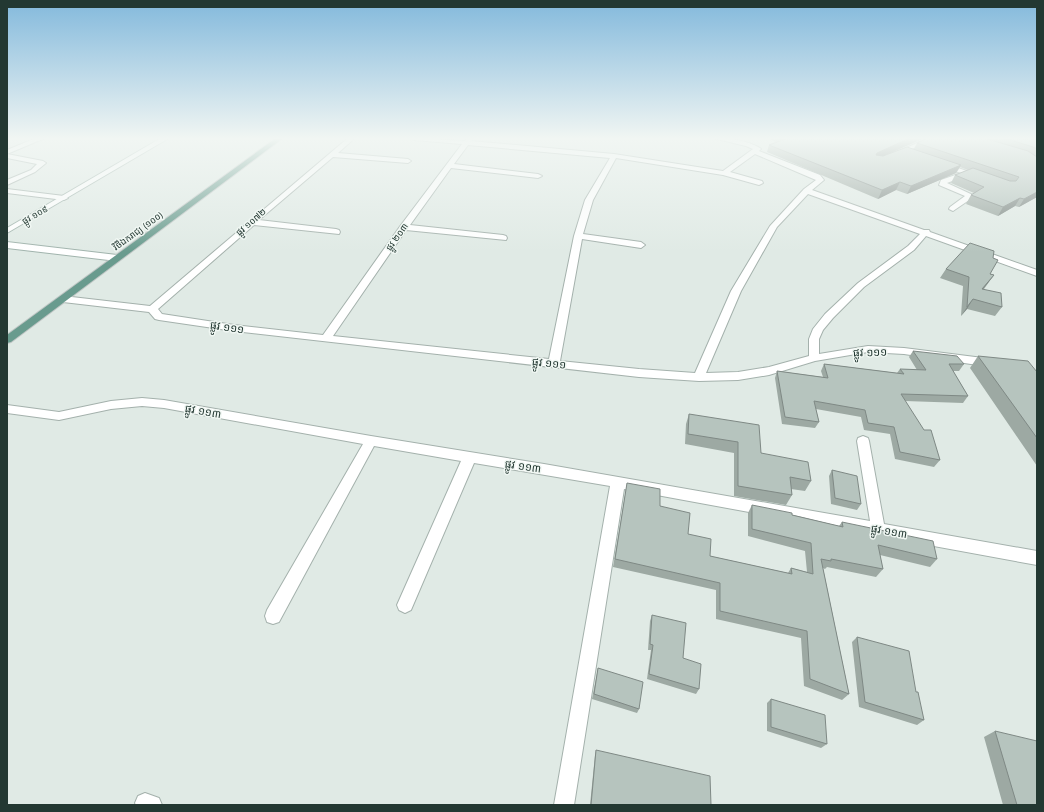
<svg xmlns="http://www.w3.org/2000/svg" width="1044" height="812" viewBox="0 0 1044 812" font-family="Mulish,'Noto Sans Khmer',sans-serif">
	<rect width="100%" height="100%" fill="#e0eae5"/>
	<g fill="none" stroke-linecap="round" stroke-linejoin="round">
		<g stroke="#a4b1ac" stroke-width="2">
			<path id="street" d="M36,138H45L7,154L43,161L46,163L35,172L7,185V180L31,170L37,164L7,158V150Z
				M348,138H355L338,153L408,159L411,161L408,163L333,157L259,220L336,229L339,230L340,232L339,234L254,225L158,309L162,314L234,325L323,335L401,225L462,144L414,140L411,138L465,141L467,138H473L471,141L614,154L723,171L753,149L746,146L713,138C729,138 746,140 760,148L761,149L759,151L820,175L824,180L812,190L924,230H929L930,232L1037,270V276L926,236L914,250L864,287L833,318L823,330L819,339V354L868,346L904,348L991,359L995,360L997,363L995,366L991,367L904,354L868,352L815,361L769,375L738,380L699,381L639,377L234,331L159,320L155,319L149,312L63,302L58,299L63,296L150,306ZM468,145L610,158L585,200L574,236L549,359L333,336L406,230L506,240L507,238L506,236L503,235L410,225L451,168L538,178L542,176L538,174L454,164ZM755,154L816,180L804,189L770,226L731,291L695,373L639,369L560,361L582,239L641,248L645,245L641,242L583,234L593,200L616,158L723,175L759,185L763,183L762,181L730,172ZM808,194L920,234L908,246L858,283L825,314L813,329L809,339V356L769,367L738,372L706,373L741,291L777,227Z
				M928,138H937L898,155L893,154Z
				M943,163L982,176L978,178L968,175L947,183L975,196L953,211L949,209L950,207L965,196L939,185L941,180L961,173L941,166V164Z
				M7,189L64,196L68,198L64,200L7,193Z
				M142,398L164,400L371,436L544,464L870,521L857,441L858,438L863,436L868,438L869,441L884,524L1037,551V565L624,489L574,805H554L610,486L474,463L411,610L405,613L399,610L397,605L461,461L374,446L279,622L273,624L267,622L265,616L267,610L363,444L164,408L142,406L111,409L59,420L7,413V405L59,412L111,401Z
				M145,793L159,798L162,805H136L135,803L138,796Z"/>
		</g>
		<g stroke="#a1b4ad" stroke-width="2">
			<path id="secondary" d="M161,138H169L7,233V228Z
				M7,242L117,255L121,258L117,261L7,248Z"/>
		</g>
		<g stroke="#c1c7c6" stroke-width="2">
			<path id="primary" d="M276,138H283L11,342L7,343V335Z"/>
		</g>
		<use href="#street" fill="#fff" fill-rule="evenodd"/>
		<use href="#secondary" fill="#fff" fill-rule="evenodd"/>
		<use href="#primary" fill="#699b8e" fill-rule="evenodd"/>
	</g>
	<path fill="#9da9a3" d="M766,138H924L883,156L914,149L917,143L928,138H1037V197L1019,207L1015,206L998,216L966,204L971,195L974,193L951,183L955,175L968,170L960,167L956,173L907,194L896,190L878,199L767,152L769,145L776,142Z
		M946,269L990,274L994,275L984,289L1002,307L995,316L967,309L961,316L963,286L940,278Z
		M913,351L964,364L959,371H953L968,396L963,403L905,401L940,460L934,467L895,459L890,434L864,430L861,417L816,409L819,422L815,428L782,424L775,378L777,371L823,377L821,371L824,364L897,373L900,369L917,370L909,357Z
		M978,356L1037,372V466L970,368Z
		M689,414L761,453L811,481L805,491L791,489L792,495L786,505L734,496V453L685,444L686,424Z
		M832,470L861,504L857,510L831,504L829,476Z
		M627,483L660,506L710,556L788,573L791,568L807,572L805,551L748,536V513L752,505L839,526L842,522L937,559L930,567L880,555L883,569L876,577L827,567L825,569L823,568L849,694L842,700L804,686L801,638L716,619V590L613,567Z
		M652,615L683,658L699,689L696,694L647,679L651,650H648L650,621Z
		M857,637L916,692L924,720L917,725L859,707L852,642Z
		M598,668L639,709L637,713L592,699Z
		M771,699L827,744L821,748L767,731V703Z
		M995,731L1037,805H1003L984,737Z
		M596,750L711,805H590L595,755Z"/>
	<path fill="#7f8985" d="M910,138H924L873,161L877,153Z
		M961,165L956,173L907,194L911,186Z
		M900,182L896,190L878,199L882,190Z
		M1037,192V197L1019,207L1024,199Z
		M1020,198L1015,206L998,216L1003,207Z
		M994,275L987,284L976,298L982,289Z
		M973,299L967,309L961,316L967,307Z"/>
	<path fill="#b6c4be" stroke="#7f8985" d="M788,138H910L877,153L876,155L883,156L907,147L961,165L911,186L900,182L882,190L769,145Z
		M928,138H984L1028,151L1037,157V192L1024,199L1020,198L1003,207L971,195L984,187L955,175L973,168L1010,181H1016L1019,177L917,143Z
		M1004,138H1037V149L1033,147Z
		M970,243L994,251L993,258L998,260L990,274L994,275L982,289L1001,293L1002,307L973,299L967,307L969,277L946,269Z
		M913,351L957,356L964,364H949L968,396L901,394L924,430H931L940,460L900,452L894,427L868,423L865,410L814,401L819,422L785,417L777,371L828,378L824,364L904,374L900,369L926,370Z
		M978,356L1028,361L1037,372V438Z
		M689,414L759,425L761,453L808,462L811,481L790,477L792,495L738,486V442L688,434Z
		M832,470L857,476L861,504L835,498Z
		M627,483L660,489V506L690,513L688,534L711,539L710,556L792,574L791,568L813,574L811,543L752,529V505L792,513V515L843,527L842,522L933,541L937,559L878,545L883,569L831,559V561L821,559L849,694L810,679L807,631L720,611V583L615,559Z
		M652,615L686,623L683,658L701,664L699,689L649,674L653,645L650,644Z
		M857,637L909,651L916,692H918L924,720L865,702Z
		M598,668L643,682L639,709L594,694Z
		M771,699L825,715L827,744L771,727Z
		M995,731L1037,741V805H1017Z
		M596,750L710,776L711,805H591Z"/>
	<linearGradient id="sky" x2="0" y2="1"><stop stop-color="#83b9dc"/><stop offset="0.55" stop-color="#f1f6f3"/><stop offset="1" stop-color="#f1f6f3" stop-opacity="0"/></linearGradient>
	<rect width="1044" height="252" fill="url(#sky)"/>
	<g text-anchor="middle" stroke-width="3" stroke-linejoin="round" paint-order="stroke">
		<g font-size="9" fill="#233832" stroke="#f0f7f3">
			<text transform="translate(35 215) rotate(-30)" y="3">ផ្លូវ ១០៩</text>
			<text transform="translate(251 222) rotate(-41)" y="3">ផ្លូវ ១០៧២</text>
			<text transform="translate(138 231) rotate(-36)" y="3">វិថីឯករាជ្យ (១០០)</text>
			<text transform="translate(397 237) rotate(-55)" y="3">ផ្លូវ ២០៣</text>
		</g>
		<g font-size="11" fill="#233832" stroke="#f0f7f3">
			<text transform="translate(227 327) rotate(8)" y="4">ផ្លូវ ១១១</text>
			<text transform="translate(870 352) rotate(-2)" y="4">ផ្លូវ ១១១</text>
			<text transform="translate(549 363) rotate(6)" y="4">ផ្លូវ ១១១</text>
			<text transform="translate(203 411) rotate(10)" y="4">ផ្លូវ ១១៣</text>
			<text transform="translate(523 466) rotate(8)" y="4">ផ្លូវ ១១៣</text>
			<text transform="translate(889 531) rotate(10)" y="4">ផ្លូវ ១១៣</text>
		</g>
	</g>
	<rect width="1044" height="812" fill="none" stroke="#233832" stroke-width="16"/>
</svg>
